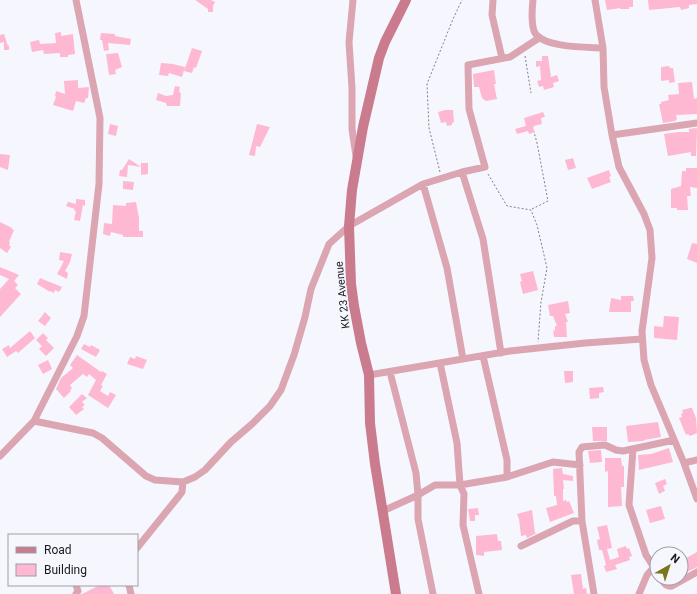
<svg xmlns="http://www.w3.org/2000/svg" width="697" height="594" viewBox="0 0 697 594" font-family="Roboto,sans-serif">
	<rect width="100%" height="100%" fill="#f6f7fe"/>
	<path fill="#feb8d2" d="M195,0H211L215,2L213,6V12H208V9Z
		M605,0H633V7H629V9H620V8L607,10Z
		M648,0H697V4L689,5V8L681,10L680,7L649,10Z
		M61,32V36L73,34L75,54L68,55V57H60V53L44,54L43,50L32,52L30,42L39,40L40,44L56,43L55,33Z
		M101,33L115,34V36L131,39L130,45L108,43L109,50L104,51L102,40H100Z
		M4,34L8,46L9,45V50H4V42L0,43V35Z
		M192,48L202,51L196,68L194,67L192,73L184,71Z
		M118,53L122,67L115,70L116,74L109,75L106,54Z
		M542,56H548L551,77L557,75L559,81L553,83L554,87L544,90L543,86L539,87L537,81L541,80L540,66L536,67V61H542Z
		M161,63L173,64L185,67L182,77L169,73L168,76L159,75Z
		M669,66L670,68H673L675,82L669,83V80L661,81V67Z
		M494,70L496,84H494L497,99L486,101L482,98L479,87H474L473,74Z
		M78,80V88L89,87L88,98H86L84,103L76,101L73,111L53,105L56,97L55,96L56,91L65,94L64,81Z
		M692,82L694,99L697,98V114L676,115L677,119L675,121L663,123L659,104H661V102L669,100L668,95L679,94L678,83Z
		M175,86L180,87L179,92L181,93L180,106H167L166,103L156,100L158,93L166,96L173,95Z
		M445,110H453L454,122L452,123V125L447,126L446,122L441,123L438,112Z
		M543,112L545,117L541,118L542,124L534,126L533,128L535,132L529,134L528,131L517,134L515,129L526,126L524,118Z
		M110,124L118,126L116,136L108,134Z
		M257,124L270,127L260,147L256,146L255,156L249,155Z
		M696,128L697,129L696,156H691V152L668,156L664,134L679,132H689V129Z
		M0,154L10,155L8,170L0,167Z
		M573,158L576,168L568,170L565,160Z
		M129,159L141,167V163H148V174L141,175V167L128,165L127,177L119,176L120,170H122Z
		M686,168H697V188L690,187L691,196H687L688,210H677V208H671V189L681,186L682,171H686Z
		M609,170L611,176L609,177L611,182L592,189L587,178Z
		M123,181L134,182L133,190L123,189Z
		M76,199L85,200V206L83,205L80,221L74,220L76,211H74L75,209L66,206L68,202L76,204Z
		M136,202L139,218V231H143V237H123V235L111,232L110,236L103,234L104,223L112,224L113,205L126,206V203Z
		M0,222L12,228V229L14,230L9,242L10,243L9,245L11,247L7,253L0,248Z
		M692,243L697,244V263L687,259Z
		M60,252L72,254L70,262L65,271L68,273L67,279L57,274L64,261L59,260Z
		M0,267L19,275L14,281L18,285L15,288L21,294L0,317V289L9,279L0,275Z
		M533,271L538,290L523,294L520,282L522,281L520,274Z
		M40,278L62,287L59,292L55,290L54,293L50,291V292L37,284Z
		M621,296H633L634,301H631V312H609L611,298L621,300Z
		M568,301L570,313L565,314L568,322H566L567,337H554L553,330L555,331V326H557L553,316H550L548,305Z
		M45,312L51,318L45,326L38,321Z
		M664,316L679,317L677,340L654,338V326L663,327Z
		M30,331L35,338L18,353L16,351L7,357L2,349L9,345L10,348Z
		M43,333L48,338L46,340L54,348L46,356L39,349L42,346L36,340Z
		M84,344L90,347L91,345L100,350L96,357L81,349Z
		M77,355L101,372L102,371L107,374L101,385L103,386L100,391L108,396L110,392L116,395L108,408L88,395L96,380L89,374L87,377L83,374L70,385L72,388L70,390L71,391L64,398L56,389L61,378L73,368L70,365Z
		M136,356L147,360L143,369L127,364L130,357L135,359Z
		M48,360L52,369L43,374L38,365Z
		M564,371H573V382L565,383Z
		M603,387L604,392L599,393V398L590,399L589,388Z
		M82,394L87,398L82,402L85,405L82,407L84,409L76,415L69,407Z
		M690,408H692L696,418L697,433L690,436L688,434L686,435L679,418L682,417L681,414L683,413L682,410Z
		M658,422L661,437L644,440V441L628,442L626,426Z
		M592,427H607V441H593Z
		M669,448L673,462L639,470L638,455L651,454Z
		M601,450L602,462L590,463L588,451Z
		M605,458H621L622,466H624V487H621L622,506L608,507V471L605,472Z
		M562,468L563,474L573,476V481L563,480L564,489H563V501L566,500L567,502L569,501L574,513L550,522L546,508L557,505L556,496H554L553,469Z
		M665,479L667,484L663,486L665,491L659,494L655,483Z
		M661,506L665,519L650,523L646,510Z
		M478,508L479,515H475V521H470L468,509Z
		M532,510L535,533H537L527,538L526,535L521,536L519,519L517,514Z
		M607,525L612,548L607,549L610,560L619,557L617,549L626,546L627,549L629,548L632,556L629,557L630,560L615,565L617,569L606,572L604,566L606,565L602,550H599L597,540L600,539L597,527Z
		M497,534L498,541H501L502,550L484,552V556L476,555V536Z
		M697,552V567L681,575V561Z
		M581,574L583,589L586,588L587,594H574L571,575Z
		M100,585H109L114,594H82Z"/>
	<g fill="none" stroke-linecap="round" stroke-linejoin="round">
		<path stroke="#7f8085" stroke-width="1" stroke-dasharray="2 2" stroke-linecap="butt" d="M525,56L531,93
			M440,172L429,128L427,84L453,19L462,0
			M488,174L507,206L531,210L537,225L547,268L541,302L538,342
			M532,209L548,201L537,143L534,132"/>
		<path stroke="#dba5b1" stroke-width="7" d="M353,0L349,42L352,88V129L356,156
			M493,0L492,15L502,58
			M533,0C532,8 531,26 535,33C545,48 587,47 603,48
			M595,0L603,48L604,87L612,135L619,167L644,214L650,230L652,258L642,331L644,360L651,385L684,463L697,499
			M612,135L697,123
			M462,172L483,239L501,353
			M423,184L447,268L463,359
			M483,356L507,460V477
			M440,363L457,443L460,485L464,494L463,525L479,594
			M390,372L416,473L418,495V519L433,594
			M369,375L510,351L585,343L642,339
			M34,421L93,433L102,438L146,476L155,480L183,482L195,477L205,470L231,442L252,424L270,406L281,390L294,355L305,317L311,289L329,244L349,226L423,184L462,172L485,167L469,109L468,65L510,57L539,38
			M633,449L629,505L646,555L657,572
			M0,456L34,421L77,336L84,316L99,184L100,118L76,0
			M684,463L697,460
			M383,511L418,495L435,485H460L507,477L553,462L580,465
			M582,521L579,452L582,447L605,445L616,450L623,451L674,440
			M521,546L573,521H582L594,594
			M137,548L179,496L182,492L183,482
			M661,578C664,583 665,587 672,586L697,572
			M76,585L78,591L76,594
			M129,585L131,594
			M639,594L647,575L654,567"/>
		<path stroke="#ca7b8e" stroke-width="10" d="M396,594L375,464L370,423L369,375L361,343L354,306L351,284L349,226L352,190L363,127L379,58L385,42L406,0"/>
	</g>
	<g text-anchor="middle" stroke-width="3" stroke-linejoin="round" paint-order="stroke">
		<g font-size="11" fill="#18191c" stroke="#f6f7fe">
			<text transform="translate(342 295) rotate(-96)" y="4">KK 23 Avenue</text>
		</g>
	</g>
	<rect x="8" y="534" width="130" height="52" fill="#f6f7fe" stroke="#9d9ea4"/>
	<rect x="16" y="547" width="20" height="6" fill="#ca7b8e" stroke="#9d9ea4"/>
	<text x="44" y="554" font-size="12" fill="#18191c">Road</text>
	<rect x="16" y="564" width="20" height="12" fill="#feb8d2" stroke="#9d9ea4"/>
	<text x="44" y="574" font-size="12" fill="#18191c">Building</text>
	<g transform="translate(669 566) rotate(39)"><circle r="19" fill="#f6f7fe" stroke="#9d9ea4"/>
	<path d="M0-3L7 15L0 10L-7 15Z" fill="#77761b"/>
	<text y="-6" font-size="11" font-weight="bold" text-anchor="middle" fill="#18191c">N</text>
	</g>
</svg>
